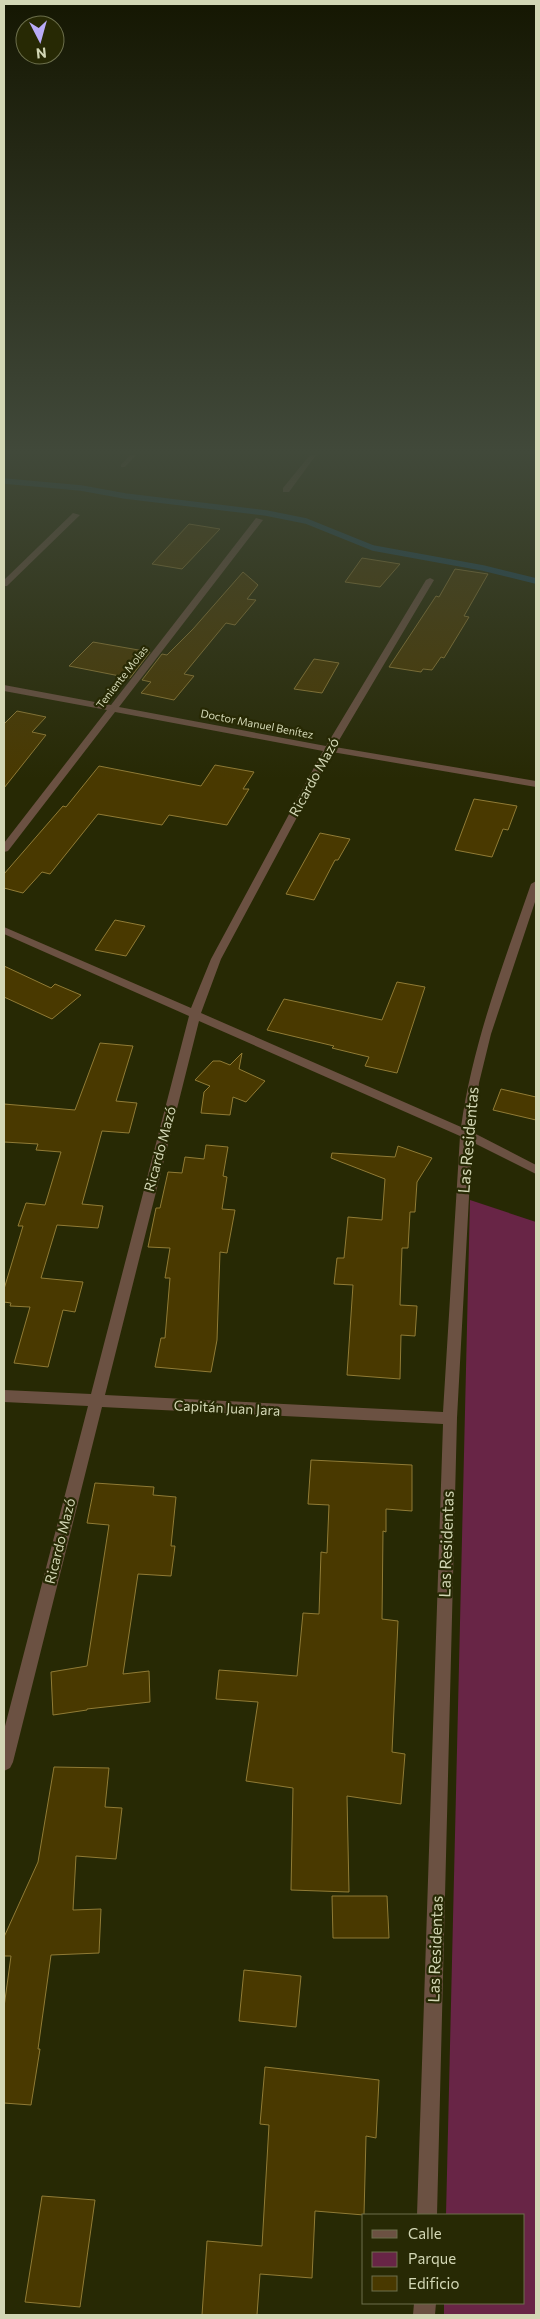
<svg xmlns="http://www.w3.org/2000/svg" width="540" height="2319" viewBox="0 0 540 2319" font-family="Commissioner,sans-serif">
	<rect width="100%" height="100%" fill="#272904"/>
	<path fill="#682546" d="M470,1200L536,1222V2315H444V2303H524V2215H446Z"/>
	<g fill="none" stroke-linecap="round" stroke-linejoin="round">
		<path stroke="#1c475c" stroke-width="5.5" d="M4,481L81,488L125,496L266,513L306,521L373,548L483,568L536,581"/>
	</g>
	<path fill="#493900" stroke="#907b35" d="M189,524L220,529L182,569L152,564Z
		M362,558L400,564L380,587L345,582Z
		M455,569L488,574L464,616L469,617L444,658L441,657L432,670L423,669L421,672L389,667L436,596L439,597Z
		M243,572L258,585L247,599L256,600L235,625L226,623L184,674L194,676L174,700L141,693L151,682L142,680L162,654L167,655L193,629Z
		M93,642L150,652L130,678L69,666Z
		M314,659L339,663L322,693L294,689Z
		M17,711L46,717L32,732L46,735L4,788V724Z
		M215,765L254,772L243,789H249L227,825L169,815L162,825L98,814L50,874L42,872L23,893L4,888V874L63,806L66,807L99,766L201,786Z
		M474,799L517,806L508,830L503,829L492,857L455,850Z
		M320,833L350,839L338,860H335L314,900L286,894Z
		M115,920L145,926L126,956L95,950Z
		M4,966L51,988L55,984L81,995L52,1019L4,997Z
		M397,982L425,987L397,1073L365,1066L369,1057L332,1048L334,1046L267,1030L284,999L382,1020Z
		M100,1043L133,1046L116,1101L137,1103L129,1133L102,1131L82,1204L103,1206L98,1228L57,1225L41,1278L83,1282L75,1312L63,1310L48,1367L14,1363L30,1307L10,1306L11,1303L4,1302V1289L23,1226H18L26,1203L45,1205L61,1152L36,1150L38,1144L4,1142V1104L75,1110Z
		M242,1053L239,1069L265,1081L246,1102L233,1097L230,1115L201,1113L204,1092L210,1086L195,1080L213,1061H220L230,1065Z
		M501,1089L536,1097V1120L493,1110Z
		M206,1145L228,1147L223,1176L227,1177L222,1209L235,1210L227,1253L220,1252L217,1340L211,1372L155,1367L161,1338H165L170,1278H165L170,1248L148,1247L156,1208H160L168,1172L182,1173L185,1157L204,1159Z
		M398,1146L432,1158L417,1182L415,1212H410L408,1248H402L400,1305L417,1306L415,1336L401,1335L400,1379L347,1375L353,1285L334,1284L337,1258H344L348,1217L382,1220L385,1179L331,1158L332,1153L395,1157Z
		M311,1460L412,1465V1511L386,1509V1532L383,1531L382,1619L398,1621L392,1752L405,1754L401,1804L347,1796L349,1892L291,1890L293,1788L246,1781L258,1702L216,1699L219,1670L297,1676L303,1613L319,1614L321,1552L327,1553L329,1505L308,1504Z
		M95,1483L154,1487L153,1495L176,1497L171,1546H175L171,1576L138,1574L123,1674L149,1671L150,1702L87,1709V1710L53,1715L51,1672L87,1666L109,1525L87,1523Z
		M54,1767L109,1768L105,1807L122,1808L116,1859L76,1856L73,1910L101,1909L99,1953L51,1955L38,2049H40L31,2105L4,2103V2007L11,1956H4V1937L38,1862Z
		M332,1896H387L389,1938H333Z
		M244,1970L301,1976L296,2027L239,2021Z
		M265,2067L379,2080L376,2138L366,2136L364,2215L315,2211L312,2278L260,2274L257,2315H202L207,2241L262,2246L269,2125L260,2124Z
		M42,2196L95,2200L80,2307L25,2302Z"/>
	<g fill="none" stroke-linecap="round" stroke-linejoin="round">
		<path fill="#6b5142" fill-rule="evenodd" d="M130,455H136L125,467H121V465Z
			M310,455H316L289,492H283V488Z
			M73,513L80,515L7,586H4V580Z
			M256,518L263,520L119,707L326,746L426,580L430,578L434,580L335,747L536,781V787L332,752L221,959L201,1013L461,1127C473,1042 503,965 531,884L536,881V899L491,1034L479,1083L472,1132L536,1165V1174L472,1142L457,1418L437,2215H417L443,1424L102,1407L13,1762L10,1768L4,1771V1730L88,1406L4,1402V1390L91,1394L189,1016L4,934V927L191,1008L211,959L323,751L115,712L8,851L4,852V843L107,710L4,691V685L111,705ZM199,1021L460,1136L443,1412L105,1395Z
			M414,2303H436L435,2315H413Z"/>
	</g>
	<linearGradient id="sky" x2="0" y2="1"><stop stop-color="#151702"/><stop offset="0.58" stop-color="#41493a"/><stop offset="1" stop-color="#41493a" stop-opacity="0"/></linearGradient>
	<rect width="540" height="779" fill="url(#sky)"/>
	<g text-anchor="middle" stroke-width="4.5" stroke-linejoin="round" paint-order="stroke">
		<g font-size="11" fill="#d3d7b5" stroke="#272904">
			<text transform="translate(122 677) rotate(-52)" y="4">Teniente Molas</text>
			<text transform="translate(257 724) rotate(11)" y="4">Doctor Manuel Benítez</text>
		</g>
		<g font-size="14" fill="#d3d7b5" stroke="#272904">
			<text transform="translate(314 777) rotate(-61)" y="5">Ricardo Mazó</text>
			<text transform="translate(160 1149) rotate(-75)" y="5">Ricardo Mazó</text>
			<text transform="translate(227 1408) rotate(3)" y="5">Capitán Juan Jara</text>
			<text transform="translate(60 1541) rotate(-76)" y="5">Ricardo Mazó</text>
		</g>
		<g font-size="16" fill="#d3d7b5" stroke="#272904">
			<text transform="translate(468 1140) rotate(-85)" y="6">Las Residentas</text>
			<text transform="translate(446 1544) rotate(-88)" y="6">Las Residentas</text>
			<text transform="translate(435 1949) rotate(-88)" y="6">Las Residentas</text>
		</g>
	</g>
	<rect width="540" height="2319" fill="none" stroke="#d3d7b5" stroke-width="10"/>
	<rect x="362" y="2214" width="162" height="90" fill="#272904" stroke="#6c6f4b"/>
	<rect x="372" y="2230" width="25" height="8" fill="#6b5142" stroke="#6c6f4b"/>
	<text x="408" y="2239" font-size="15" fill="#d3d7b5">Calle</text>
	<rect x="372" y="2252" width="25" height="15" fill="#682546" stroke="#6c6f4b"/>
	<text x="408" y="2264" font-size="15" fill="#d3d7b5">Parque</text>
	<rect x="372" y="2276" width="25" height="15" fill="#493900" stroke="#6c6f4b"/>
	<text x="408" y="2289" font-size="15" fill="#d3d7b5">Edificio</text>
	<g transform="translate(40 40) rotate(174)"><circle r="24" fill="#272904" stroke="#6c6f4b"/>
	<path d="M0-4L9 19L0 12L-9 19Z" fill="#b9abf7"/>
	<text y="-8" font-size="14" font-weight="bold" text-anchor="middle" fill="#d3d7b5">N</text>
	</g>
</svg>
